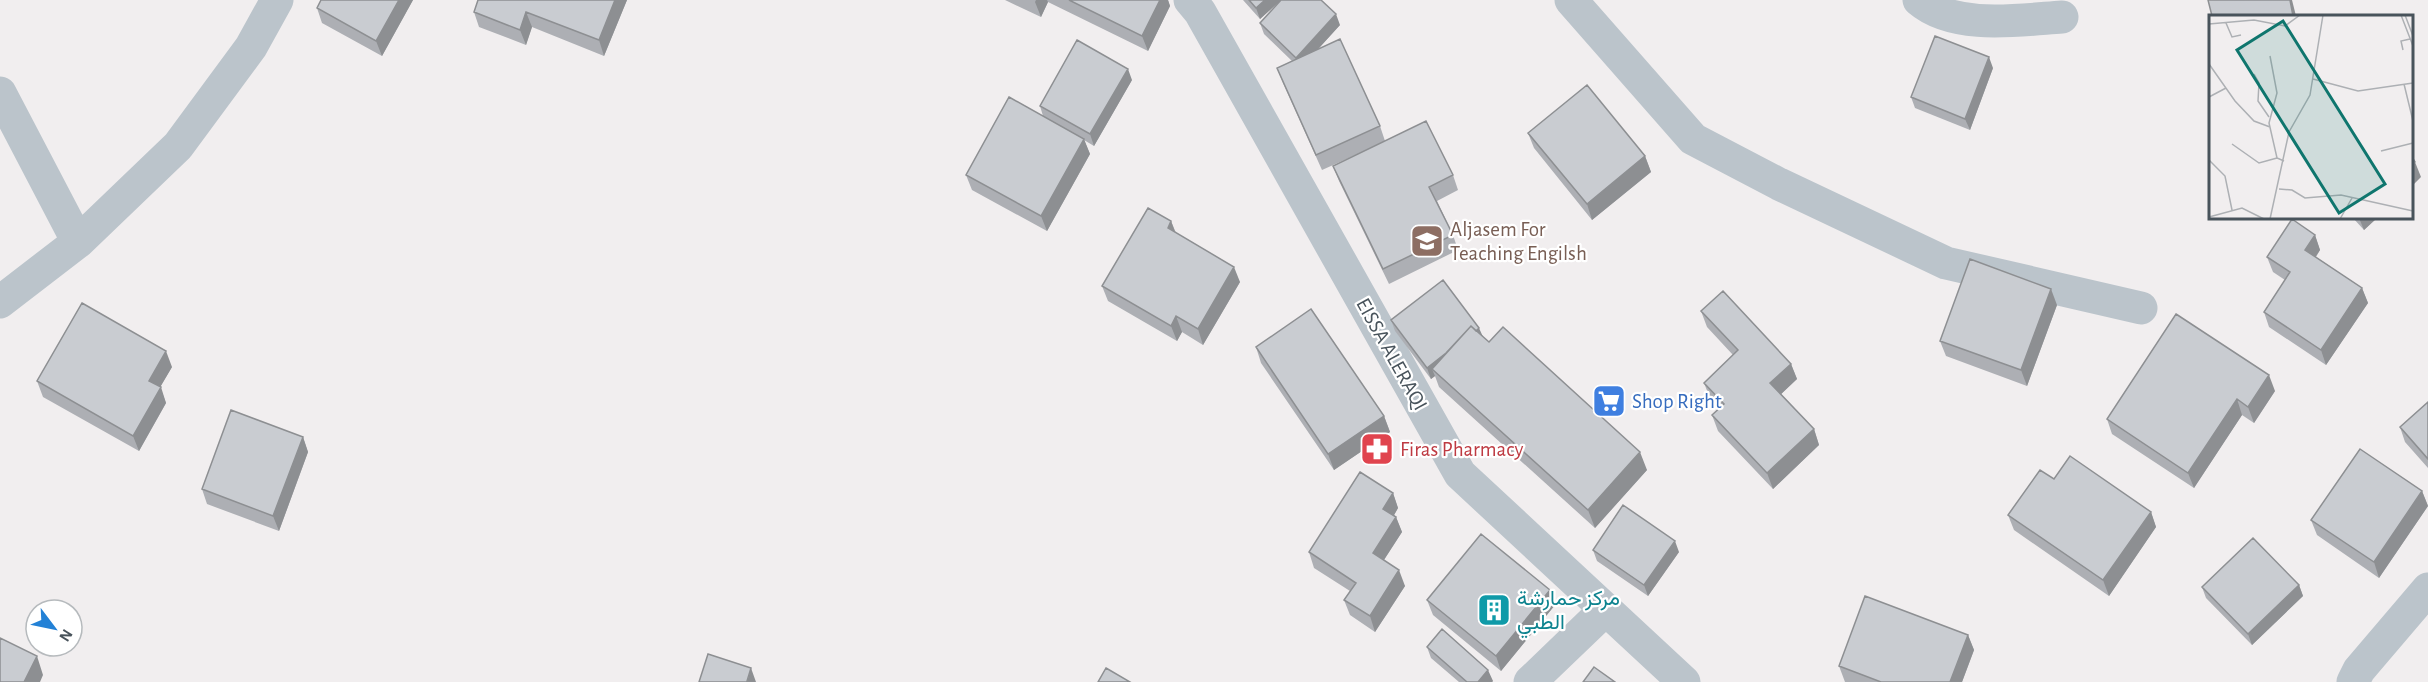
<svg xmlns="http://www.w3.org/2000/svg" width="2428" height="682" viewBox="0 0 2428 682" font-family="'Alegreya Sans',Vazirmatn,sans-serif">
	<rect width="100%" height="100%" fill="#f1eeef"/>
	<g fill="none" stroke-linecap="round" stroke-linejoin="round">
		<path stroke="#bbc4cb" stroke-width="33" d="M1190,0L1200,12L1460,474L1684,682
			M1571,0L1693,139L1779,184L1946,263L2141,308
			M1919,0C1954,30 2019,20 2062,17
			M0,93L78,242
			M0,302L78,242L178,146L251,47L277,0
			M1530,682L1605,610
			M2353,682L2359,670L2428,589"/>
	</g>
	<path fill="#adafb4" d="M321,0H413L382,56L322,23L317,8Z
		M478,0H627L604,56L532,27L526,45L479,27L474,12Z
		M1005,0H1168L1170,6L1148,51L1048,2L1041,17Z
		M1243,0H1281L1260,19Z
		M1260,23L1340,25L1319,48L1380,126L1385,141L1453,175L1458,190L1437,201L1453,235L1458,250L1389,284L1339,181L1333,166L1360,153L1322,170L1283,83L1277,68L1292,61L1264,34Z
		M1993,68L1970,130L1915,108L1911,97Z
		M1132,80L1094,146L1084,140L1090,154L1047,231L972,190L966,175L1043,116L1040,106Z
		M1528,133L1645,156L1651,172L1592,220L1534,148Z
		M2353,218H2377L2364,230Z
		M1171,221L1176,233L1240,282L1203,345L1182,332L1177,341L1108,301L1102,286Z
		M2315,235L2320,250L2316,257L2362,288L2368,303L2326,365L2269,327L2264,312L2285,280L2273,272L2267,257Z
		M2057,305L2027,386L1946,356L1940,341Z
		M1701,311L1791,364L1797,379L1781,394L1814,429L1819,445L1773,489L1718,431L1712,415L1719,408L1710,398L1704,383L1733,355L1707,327Z
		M1391,320L1483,337L1647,470L1595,528L1439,387L1435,376L1431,379L1395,331Z
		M1256,347L1384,416L1390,432L1334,470L1261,363Z
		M172,367L160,387L166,403L139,451L43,397L37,381Z
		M2275,391L2254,423L2242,415L2194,488L2112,434L2107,419Z
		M2428,402V468L2405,442L2400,427Z
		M303,437L308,452L279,531L207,504L202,489Z
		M2054,479L2151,512L2156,527L2109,596L2014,530L2008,515Z
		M2422,491L2428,506L2379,578L2317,535L2311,520Z
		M1393,493L1398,508L1394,515L1396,517L1402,532L1384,560L1405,586L1375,632L1350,615L1344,600L1350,591L1314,568L1309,552Z
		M1593,550L1679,552L1648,596L1597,561Z
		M2299,585L2303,596L2252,645L2206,598L2202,587Z
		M1550,590L1555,605L1501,671L1433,615L1427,600Z
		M1968,635L1974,650L1962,682H1845L1839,666Z
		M1427,647L1493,681L1492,682H1459L1431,658Z"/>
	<path fill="#8d8f92" d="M399,0H413L382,56L376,41Z
		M615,0H627L604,56L599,40Z
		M1036,0H1047L1048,2L1041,17L1035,2Z
		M1160,0H1168L1170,6L1148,51L1142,36Z
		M1265,0H1281L1260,19L1256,8Z
		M2290,0H2292L2296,16H2293Z
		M526,12L532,27L526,45L520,30Z
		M1336,14L1340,25L1300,69L1296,58Z
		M1989,57L1993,68L1970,130L1965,119Z
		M1128,69L1132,80L1094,146L1090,134Z
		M1084,139L1090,154L1047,231L1041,216Z
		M1645,156L1651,172L1592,220L1587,204Z
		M2415,162L2421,177L2412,186V165Z
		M2359,218H2377L2364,230Z
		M1171,221L1177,237L1168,228Z
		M2315,235L2320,250L2310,265L2305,250Z
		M1234,267L1240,282L1203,345L1198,329Z
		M2362,288L2368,303L2326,365L2321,350Z
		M2051,289L2057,305L2027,386L2021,370Z
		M1176,316L1182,332L1177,341L1171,326Z
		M1479,328L1484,339L1432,369L1435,376L1431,379L1427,368Z
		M166,351L172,367L155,396L149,381Z
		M1791,364L1797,379L1776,399L1770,383Z
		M2269,375L2275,391L2254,423L2248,407Z
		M161,387L166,403L139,451L133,436Z
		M2237,399L2242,415L2194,488L2188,473Z
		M1384,416L1390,432L1334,470L1328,454Z
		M1814,429L1819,445L1773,489L1767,473Z
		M303,437L308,452L279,531L273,516Z
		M1640,452L1647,470L1595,528L1588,510Z
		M2422,491L2428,506L2379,578L2374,562Z
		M1393,493L1398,508L1389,524L1383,509Z
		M2151,512L2156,527L2109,596L2103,580Z
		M1396,517L1402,532L1378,569L1373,553Z
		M1675,541L1679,552L1648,596L1644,585Z
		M1399,570L1405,586L1375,632L1370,616Z
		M2299,585L2303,596L2252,645L2248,634Z
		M1550,590L1555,605L1501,671L1496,656Z
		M1968,635L1974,650L1962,682H1950Z
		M37,656L43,675L40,682H24Z
		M751,668L756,682H747Z
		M1488,670L1493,681L1492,682H1478Z"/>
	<path fill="#c9ccd1" stroke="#8d8f92" stroke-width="1.5" d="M321,0H399L376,41L317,8Z
		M478,0H615L599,40L526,12L520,30L474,12Z
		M1069,0H1160L1142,36Z
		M1249,0H1265L1256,8Z
		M1281,0H1321L1336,14L1296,58L1260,23Z
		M2208,0H2290L2293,16H2212Z
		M1935,36L1989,57L1965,119L1911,97Z
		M1340,39L1380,126L1316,155L1277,68Z
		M1077,40L1128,69L1090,134L1040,106Z
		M1587,85L1645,156L1587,204L1528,133Z
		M1009,97L1084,139L1041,216L966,175Z
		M1426,121L1453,175L1429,187L1453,235L1383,269L1333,166Z
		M2412,157L2415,162L2412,165Z
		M1148,208L1171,221L1168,228L1234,267L1198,329L1176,316L1171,326L1102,286Z
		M2292,219L2315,235L2305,250L2362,288L2321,350L2264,312L2290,272L2267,257Z
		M1970,259L2051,289L2021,370L1940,341Z
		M1443,280L1479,328L1476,331L1471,326L1446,353L1427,368L1391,320Z
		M1723,291L1791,364L1770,383L1814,429L1767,473L1712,415L1724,404L1704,383L1738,350L1701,311Z
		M82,303L166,351L149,381L161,387L133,436L37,381Z
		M1311,309L1384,416L1328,454L1256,347Z
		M2176,314L2269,375L2248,407L2237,399L2188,473L2107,419Z
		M1471,326L1489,342L1503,327L1640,452L1588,510L1432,369Z
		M2428,402V459L2400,427Z
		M231,410L303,437L273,516L202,489Z
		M2360,449L2422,491L2374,562L2311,520Z
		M2070,456L2151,512L2103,580L2008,515L2040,470L2054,479Z
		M1360,472L1393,493L1383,509L1396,517L1373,553L1399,570L1370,616L1344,600L1356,583L1309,552Z
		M1623,505L1675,541L1644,585L1593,550Z
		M1481,534L1550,590L1496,656L1427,600Z
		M2253,538L2299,585L2248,634L2202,587Z
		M1865,596L1968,635L1950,682H1881L1839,666Z
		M1442,629L1488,670L1478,682H1467L1427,647Z
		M0,638L37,656L24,682H0Z
		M708,654L751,668L747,681L749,682H699Z
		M1594,667L1615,682H1583Z
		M1106,668L1130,682H1098Z"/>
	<defs>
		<g id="school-square" transform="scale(1.725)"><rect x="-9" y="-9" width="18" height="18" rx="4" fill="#8d6e63" stroke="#fff"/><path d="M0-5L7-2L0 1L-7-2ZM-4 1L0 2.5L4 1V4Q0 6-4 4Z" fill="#fff"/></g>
		<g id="supermarket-square" transform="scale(1.725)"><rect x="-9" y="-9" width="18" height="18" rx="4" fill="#3f7fe0" stroke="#fff"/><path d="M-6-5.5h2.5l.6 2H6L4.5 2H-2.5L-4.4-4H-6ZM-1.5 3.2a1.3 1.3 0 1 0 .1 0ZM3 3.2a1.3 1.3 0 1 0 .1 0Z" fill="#fff"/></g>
		<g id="pharmacy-square" transform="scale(1.725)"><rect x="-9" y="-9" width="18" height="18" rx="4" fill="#e0444e" stroke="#fff"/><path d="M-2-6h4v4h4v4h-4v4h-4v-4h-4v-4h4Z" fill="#fff"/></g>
		<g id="building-square" transform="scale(1.725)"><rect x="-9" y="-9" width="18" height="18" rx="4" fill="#0f9aa8" stroke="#fff"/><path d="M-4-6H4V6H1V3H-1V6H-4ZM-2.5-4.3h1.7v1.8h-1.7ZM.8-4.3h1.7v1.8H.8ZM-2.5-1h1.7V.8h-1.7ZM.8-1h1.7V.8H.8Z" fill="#fff"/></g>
	</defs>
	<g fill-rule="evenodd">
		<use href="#school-square" x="1427" y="241"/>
		<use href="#supermarket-square" x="1609" y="401"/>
		<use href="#pharmacy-square" x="1377" y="449"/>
		<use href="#building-square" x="1494" y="610"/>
	</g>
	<g text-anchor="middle" stroke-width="4.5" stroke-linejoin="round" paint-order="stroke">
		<g font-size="21" fill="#785e54" stroke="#fff" text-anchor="start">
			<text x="1450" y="236">Aljasem For<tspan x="1450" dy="24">Teaching Engilsh</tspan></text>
		</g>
		<g font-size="21" fill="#48535b" stroke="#fff">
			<text transform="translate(1392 354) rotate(61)" y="7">EISSA ALERAQI</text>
		</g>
		<g font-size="21" fill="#366cbe" stroke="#fff" text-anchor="start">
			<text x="1632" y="408">Shop Right</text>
		</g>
		<g font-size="21" fill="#be3a42" stroke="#fff" text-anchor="start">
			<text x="1400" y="456">Firas Pharmacy</text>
		</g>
		<g font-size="21" fill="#0d838f" stroke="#fff" text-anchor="start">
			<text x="1517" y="605">مركز حمارشة<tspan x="1517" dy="24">الطبي</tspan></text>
		</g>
	</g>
	<g transform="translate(2209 15)">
		<rect width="204" height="204" fill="#f1eeef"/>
		<path fill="none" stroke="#adb0b4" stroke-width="1.5" d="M192,0L204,31M196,0L204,21M17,8L23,22L32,20M0,9L45,5L76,11L91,0M194,35L192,26L201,24M61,41L68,78L60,108L68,143L75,146M0,49L26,86L45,106L61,112M45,59L50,68L49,86L60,102M104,64L149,76L204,68M195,69L204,106M0,82L17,73M23,129L50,148L68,143M172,136L204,128M0,145L16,161L23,195M70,174L83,175L96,183L132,180L204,196M0,202L33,193L55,204M61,204L80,117L101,80L114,0M131,204L143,183"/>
		<path fill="#0f766e" fill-opacity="0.15" stroke="#0f766e" stroke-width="3" d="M74,6L176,169L130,198L28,35Z"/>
		<rect width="204" height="204" fill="none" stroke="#48535b" stroke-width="3"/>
	</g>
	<g transform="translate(54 628) rotate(122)"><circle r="28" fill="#ffffff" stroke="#b6babd" stroke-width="1.5"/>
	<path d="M0-4.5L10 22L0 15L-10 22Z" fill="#2381d6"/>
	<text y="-9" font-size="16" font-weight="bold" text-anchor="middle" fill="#48535b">N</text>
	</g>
</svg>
